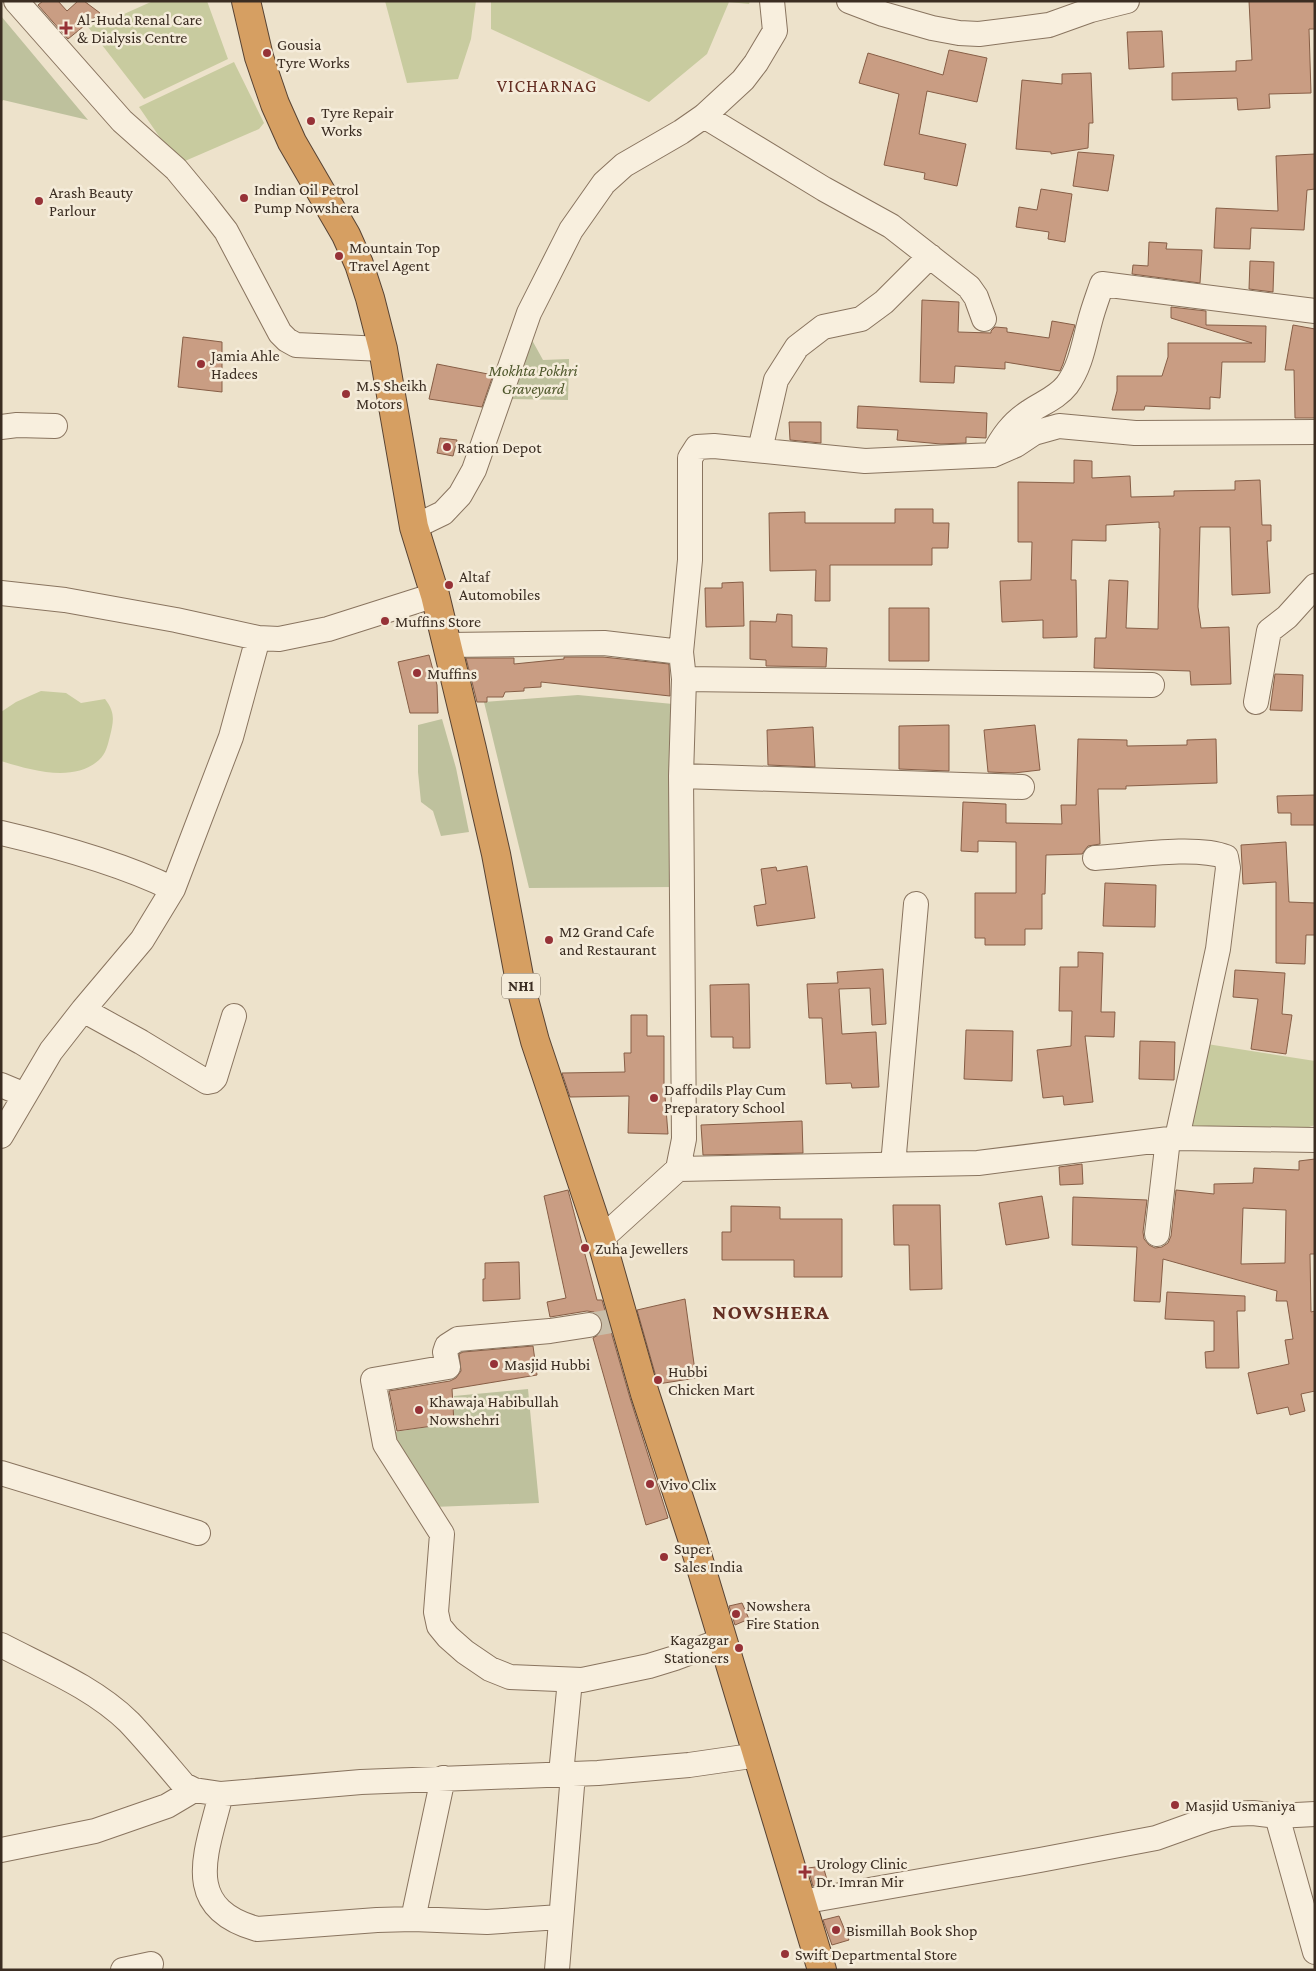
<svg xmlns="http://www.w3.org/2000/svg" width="1316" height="1971" viewBox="0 0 1316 1971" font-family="'Crimson Pro',serif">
	<rect width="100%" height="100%" fill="#ede2cb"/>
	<path fill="#c8cb9f" d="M153,1H207L228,59L144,99L88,27L124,14Z
		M385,1H476L471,39L458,79L407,83Z
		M491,1H750L749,4L729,2L707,54L649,102L491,29Z
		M234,62L264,123L259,129L178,164L139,107Z
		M41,691L66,693L81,703L105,699C115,712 114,720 110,736C108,744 106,754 99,760C74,783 30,770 1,761V712L16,702Z
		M1207,1044L1315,1061V1125L1303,1129L1188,1133Z"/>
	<path fill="#bec19d" d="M1,16L88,120L3,100L1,103Z
		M527,331L543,360L569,359L568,400L503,399Z
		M578,695L673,704L674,887L529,888L484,702Z
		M442,719L456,768L469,832L441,836L433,811L421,802L418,772V725Z
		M528,1389L539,1503L433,1507L388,1433L454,1423V1396Z"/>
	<path fill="#c99d83" stroke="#875e46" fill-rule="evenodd" d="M43,1H58L67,11L78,1H84L100,13L68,39L38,5Z
		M1249,1H1315V29H1309L1311,93L1269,94L1270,108L1238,110L1237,98L1172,100V73L1236,71V61L1252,60Z
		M1162,31L1164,67L1129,69L1127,32Z
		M949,50L987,58L977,102L927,91L919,134L966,144L957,186L924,179L925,173L884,165L899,94L859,83L868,53L943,75Z
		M1091,73L1093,123H1089L1088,148L1051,154V152L1016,149L1022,80L1062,84V74Z
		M1078,152L1114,155L1108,191L1073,186Z
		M1315,154V189L1307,190L1304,230L1251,228L1250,249L1214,248L1216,208L1278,211L1276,156Z
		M1041,189L1072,194L1065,242L1048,239L1049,232L1016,227L1019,207L1037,210Z
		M1149,242L1167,243L1166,249L1202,250L1200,283L1132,274L1133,265L1148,266Z
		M1250,261L1274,262L1273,292L1249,289Z
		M922,300L959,302L958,332L991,333V331L995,327L1007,328V332L1049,338L1052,321L1075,325L1063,364L1060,371L1005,362V369L955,366L954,383L920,382Z
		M1171,307L1206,311V325L1266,326L1265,362H1222L1220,398L1210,397V409L1145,406L1144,410H1112L1117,391V376H1162L1168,357V343H1252L1171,318Z
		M1293,325L1315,329V418H1295L1294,370H1285Z
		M183,337L222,342V392L178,387Z
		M437,364L493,375L482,407L429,399Z
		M858,406L987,413L986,438L966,437V443L941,444L897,440L898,430L857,428Z
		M789,422H821V443L790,440Z
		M440,438L457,440L453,456L437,453Z
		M1074,460L1092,461V478L1130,476L1131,497L1174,496V491L1235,490V481L1260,480L1262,525H1271V541H1267L1270,593L1232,595L1230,527H1200L1198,607L1201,628L1229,627L1231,684L1191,685L1190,671L1094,668L1095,638H1106L1109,580L1128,581L1126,628L1158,629L1160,528H1159V522L1106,525V541L1072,540L1071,580H1076L1077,637L1043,638V620L1002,622L1000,581L1031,580L1032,542H1018V482L1074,483Z
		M895,509H933V523H949L948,548H932V565H830V601H815L816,570L770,571L769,513L805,512V523H895Z
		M743,582L744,626L706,627L705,588H722V583Z
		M889,608H929V661H889Z
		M777,614L792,615V647L827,648L826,667L766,666V660L750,659V621L776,622Z
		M429,655L437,685L438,713H410L398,662Z
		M564,657H603L669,664L670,696L541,682V687L524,688V691L505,692L503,697H487V702H477L466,658H514V664L564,659Z
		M1275,674L1303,675L1302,711L1270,710Z
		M949,725V771L899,769V726Z
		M1035,725L1040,770L1014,773L988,772L984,730Z
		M813,727L815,767L768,765L767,730Z
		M1078,739L1127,740V746L1187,745V740L1216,739L1217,783L1126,786V789H1098L1100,844L1088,846L1082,854L1046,855L1045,894H1042V929H1025V945H985V938H975V893H1016V842L978,841V852L961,851L963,802L1006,804V823L1062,824L1061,805H1076Z
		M1315,795V825H1291V813H1278L1277,796Z
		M1286,842L1289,902L1315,903V935H1306L1305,964L1276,963V882L1243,884L1241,845Z
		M807,866L815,918L757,926L754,906L766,904L761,869L776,867L777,871Z
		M1105,883L1156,885L1155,927L1103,926Z
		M1078,952L1103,953L1101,1012H1115L1114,1037L1085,1036L1093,1102L1064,1105L1063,1096L1043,1098L1037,1050L1071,1046L1072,1011H1059L1060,967H1078Z
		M883,969L886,1024L872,1025L870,988L839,989L842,1034L876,1032L879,1087L852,1088L851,1083L826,1084L822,1018H809L807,984L838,983L837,972Z
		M1235,970L1285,973L1282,1014L1292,1015L1286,1054L1251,1049L1258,999L1233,997Z
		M749,984L750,1048H733V1037H711L710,985Z
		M631,1015H647V1036H664V1084L668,1134L628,1133L629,1096L570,1097L562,1073L625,1072L624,1053H631Z
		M966,1030L1013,1031L1012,1081L964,1079Z
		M1140,1041L1175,1042L1174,1080L1139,1079Z
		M802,1121L803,1153L703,1155L701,1125Z
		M1315,1159V1254H1310L1311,1312L1315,1311V1391L1301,1394L1305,1411L1290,1415L1288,1407L1257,1414L1248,1373L1289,1364L1285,1340L1293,1339L1287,1301H1276L1277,1291L1163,1259L1160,1302L1134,1301L1137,1247L1072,1245L1073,1197L1147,1200L1143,1232L1144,1239L1149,1245L1155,1248L1162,1247L1168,1243L1171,1236L1176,1190L1214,1194V1184L1253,1183L1254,1168L1299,1170V1161ZM1243,1208L1286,1210L1285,1263L1241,1264Z
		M1082,1164L1083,1184L1060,1185L1059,1167Z
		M568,1190L597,1300H602L630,1398L668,1518L646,1525L593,1338L598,1335L602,1330L603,1323L600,1317L594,1312L587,1311L550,1317L547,1302L566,1298L544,1196Z
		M1042,1196L1049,1238L1006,1245L999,1203Z
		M893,1205H940L942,1289L910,1290L909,1245H894Z
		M731,1206L780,1207V1219H842V1277H794V1260H722V1232H731Z
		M519,1262L520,1299L483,1301V1279H485V1263Z
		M1167,1292L1245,1296V1311H1237L1239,1368H1206L1205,1352L1214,1351V1321L1165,1319Z
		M685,1299L696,1378L658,1384L637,1310Z
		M533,1346L537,1375L452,1389L454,1423L397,1431L389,1391L450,1381L456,1378L461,1371L459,1354L463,1352Z
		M742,1603L749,1619L735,1625L729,1606Z
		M823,1866L828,1883L813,1886L808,1868Z
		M839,1916L849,1940L832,1945L823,1920Z"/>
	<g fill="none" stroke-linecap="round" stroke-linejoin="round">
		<path stroke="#c9bea9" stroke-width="24" stroke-dasharray="24 12" stroke-linecap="butt" d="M589,1325L612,1321"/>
		<g stroke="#89745f" stroke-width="26">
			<path id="minor" d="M16,1L122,121L176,169L205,204L226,231L280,333L287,340L296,345L383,349
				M849,1L883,14L932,28L959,33L979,34L1049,25L1091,10L1127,1
				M704,116L824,189L891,226L969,287L976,297L984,319
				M1,427L17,425L55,426
				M760,450L776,380L797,347L823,327L861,319L884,302L930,256
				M993,455C1002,437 1012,423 1029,412C1042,403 1057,398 1067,385C1081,366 1084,343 1090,321C1093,309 1098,296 1102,284L1315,311
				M414,527L443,513L460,495L474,470L529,313L571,230L604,183L624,165L681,132L704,116L743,80L756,63L775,31L772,1
				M1,593L65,600L176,620L258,638L279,639L328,629L435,595
				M447,645L604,643L681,652
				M684,679L1152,685
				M1256,702L1269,631L1287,617L1315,586
				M681,776L1022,787
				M1,833C57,846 122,864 173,889
				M1095,858C1129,856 1196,845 1226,857L1228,868L1218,949L1177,1138
				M83,1010L141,1042L207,1082L212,1081L215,1078L234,1016
				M1,1085L25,1095
				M1,1136L51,1051L83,1010L142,940L173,889L231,737L258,638
				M893,1165L916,904
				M678,1169L978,1163L1177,1138L1315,1140
				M1157,1234L1168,1139
				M601,1239L678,1169L684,1139L681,776L684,679L681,652L690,560V458L697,447L714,446L865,461L993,455L1016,445L1034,433L1059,426L1135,433L1315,432
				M589,1325L550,1331L458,1339L447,1346L445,1352L448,1367L373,1380L385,1444L442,1534L436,1612L439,1626L448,1637L465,1652L490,1669L510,1677L582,1680L649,1666L675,1658L723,1640
				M1,1473L198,1533
				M1,1645C45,1668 93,1687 129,1722C148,1742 166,1764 184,1785L194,1790L221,1794L361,1782L598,1773L689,1765L758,1755
				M561,1774L570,1680
				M221,1794C207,1852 180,1907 257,1929L377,1920L413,1919L487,1922L560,1917
				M1277,1816L1315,1952
				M1,1850L95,1831L167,1806L194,1790
				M801,1902L1040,1860L1156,1838L1209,1819L1230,1814L1253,1813L1277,1816L1315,1814
				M413,1919L443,1778
				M123,1970L151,1964
				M557,1970L573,1774"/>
		</g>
		<g stroke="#584333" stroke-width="30">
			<path id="highway" d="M246,1L259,57L275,104L292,142L346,235L359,264L370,298L383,349L414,527L435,595L472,749L496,854L522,992L535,1041L601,1239L645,1394L693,1541L822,1970"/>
		</g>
		<use href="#minor" stroke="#f8efde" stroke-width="24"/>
		<use href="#highway" stroke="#d69f62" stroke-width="28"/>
	</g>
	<g fill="#963237" stroke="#f5ecda" stroke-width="2">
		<path d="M63.5 20.5h5v5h5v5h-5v5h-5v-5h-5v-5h5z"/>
		<circle cx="267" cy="53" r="5"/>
		<circle cx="311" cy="121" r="5"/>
		<circle cx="244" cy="198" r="5"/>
		<circle cx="39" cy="201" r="5"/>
		<circle cx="339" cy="256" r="5"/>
		<circle cx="201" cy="364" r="5"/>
		<circle cx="346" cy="394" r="5"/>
		<circle cx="447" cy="447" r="5"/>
		<circle cx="449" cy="585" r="5"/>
		<circle cx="385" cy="621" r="5"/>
		<circle cx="417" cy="673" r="5"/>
		<circle cx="549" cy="940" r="5"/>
		<circle cx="654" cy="1098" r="5"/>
		<circle cx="585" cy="1248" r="5"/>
		<circle cx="494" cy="1364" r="5"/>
		<circle cx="658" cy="1380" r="5"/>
		<circle cx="419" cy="1410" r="5"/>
		<circle cx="650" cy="1484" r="5"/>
		<circle cx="664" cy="1557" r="5"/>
		<circle cx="736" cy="1614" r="5"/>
		<circle cx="739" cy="1648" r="5"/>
		<circle cx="1175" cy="1805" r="5"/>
		<path d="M802.5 1864.5h5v5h5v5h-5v5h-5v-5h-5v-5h5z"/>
		<circle cx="836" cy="1930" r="5"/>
		<circle cx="785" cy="1954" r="5"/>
	</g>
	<g text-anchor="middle" stroke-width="5" stroke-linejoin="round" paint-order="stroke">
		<rect fill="#f5ecda" stroke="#736659" stroke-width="1" x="502" y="973.5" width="38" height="25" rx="4"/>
		<g font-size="15" font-weight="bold" fill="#3b2d22">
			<text x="521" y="991">NH1</text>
		</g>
		<g font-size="16" fill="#3b2d22" stroke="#f5ecda" text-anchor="start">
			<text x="77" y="25">Al-Huda Renal Care<tspan x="77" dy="18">&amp; Dialysis Centre</tspan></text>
			<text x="277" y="50">Gousia<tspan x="277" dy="18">Tyre Works</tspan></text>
			<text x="321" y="118">Tyre Repair<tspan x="321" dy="18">Works</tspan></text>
			<text x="254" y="195">Indian Oil Petrol<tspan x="254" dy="18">Pump Nowshera</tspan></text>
			<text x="49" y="198">Arash Beauty<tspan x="49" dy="18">Parlour</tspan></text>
			<text x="349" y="253">Mountain Top<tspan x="349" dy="18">Travel Agent</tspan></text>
			<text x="211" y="361">Jamia Ahle<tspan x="211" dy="18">Hadees</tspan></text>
			<text x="356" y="391">M.S Sheikh<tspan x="356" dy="18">Motors</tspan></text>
			<text x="457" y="453">Ration Depot</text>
			<text x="459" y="582">Altaf<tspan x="459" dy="18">Automobiles</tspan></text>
			<text x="395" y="627">Muffins Store</text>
			<text x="427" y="679">Muffins</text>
			<text x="559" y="937">M2 Grand Cafe<tspan x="559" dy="18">and Restaurant</tspan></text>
			<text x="664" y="1095">Daffodils Play Cum<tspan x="664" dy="18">Preparatory School</tspan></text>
			<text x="595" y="1254">Zuha Jewellers</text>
			<text x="504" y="1370">Masjid Hubbi</text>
			<text x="668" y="1377">Hubbi<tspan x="668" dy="18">Chicken Mart</tspan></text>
			<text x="429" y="1407">Khawaja Habibullah<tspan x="429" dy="18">Nowshehri</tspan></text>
			<text x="660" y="1490">Vivo Clix</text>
			<text x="674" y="1554">Super<tspan x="674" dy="18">Sales India</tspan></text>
			<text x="746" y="1611">Nowshera<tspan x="746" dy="18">Fire Station</tspan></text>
			<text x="729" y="1645" text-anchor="end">Kagazgar<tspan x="729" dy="18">Stationers</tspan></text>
			<text x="1185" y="1811">Masjid Usmaniya</text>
			<text x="816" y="1869">Urology Clinic<tspan x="816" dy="18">Dr. Imran Mir</tspan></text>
			<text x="846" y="1936">Bismillah Book Shop</text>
			<text x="795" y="1960">Swift Departmental Store</text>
		</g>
		<g font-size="16" font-style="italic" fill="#4d562a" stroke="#f5ecda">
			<text x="533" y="376">Mokhta Pokhri<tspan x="533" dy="18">Graveyard</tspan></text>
		</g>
		<g font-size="18" letter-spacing="1" fill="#652f23" stroke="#f5ecda">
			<text x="547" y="92">VICHARNAG</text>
		</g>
		<g font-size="21" font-weight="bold" letter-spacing="1" fill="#652f23" stroke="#f5ecda">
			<text x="771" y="1319">NOWSHERA</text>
		</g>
	</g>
	<rect width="1316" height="1971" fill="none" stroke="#3b2d22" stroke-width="5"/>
</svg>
